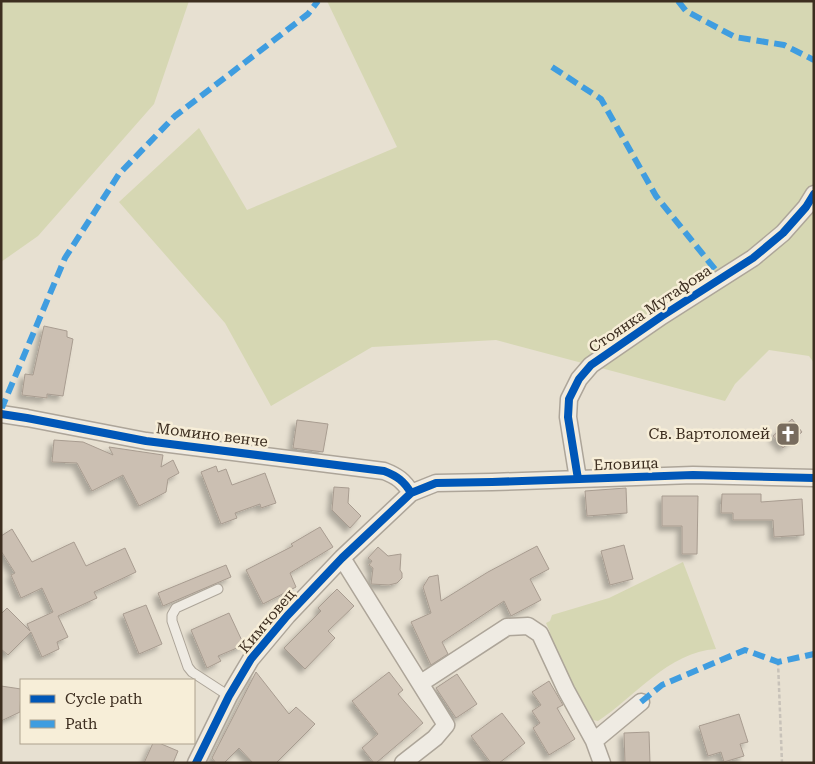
<svg xmlns="http://www.w3.org/2000/svg" width="815" height="764" viewBox="0 0 815 764" font-family="'Roboto Serif',serif">
	<defs>
		<filter id="shadow"><feDropShadow dx="-4.5" dy="4.5" stdDeviation="2.5" flood-color="#0004"/></filter>
	</defs>
	<rect width="100%" height="100%" fill="#e7e0d1"/>
	<path fill="#d6d7b3" d="M1,1H189L154,104L38,236L1,262Z
		M327,1H814V363L809,356L769,350L735,384L725,401L496,340L372,347L271,406L225,323L119,202L199,128L247,210L397,147Z
		M683,562L716,649C668,652 635,697 598,721L588,719L547,634L550,632L546,623L550,621L552,615L609,598Z"/>
	<path fill="#cbbfb2" stroke="#a89c90" filter="url(#shadow)" d="M44,326L67,331V337L73,339L63,396L47,394V398L22,395L25,374L33,375Z
		M792,419L802,432L783,448L773,436Z
		M297,420L328,424L323,452L293,448Z
		M54,440L83,442L113,455L109,447L163,455L161,467L173,460L179,473L168,479L166,492L139,506L123,475L92,491L77,463L52,462Z
		M216,466L218,472L226,469L232,485L265,473L276,503L261,508L260,504L235,513L237,518L221,524L201,472Z
		M334,487L349,488L348,503L361,516L350,528L332,510Z
		M626,488L627,513L587,516L585,491Z
		M722,494H761V502L802,499L804,535L774,537L773,520H733V513H721Z
		M662,496H698L697,554H682V526H662Z
		M320,527L333,547L290,573L296,587L263,604L246,570L293,546L291,544Z
		M12,529L32,562L74,542L86,566L125,548L136,572L94,592L97,598L58,616L68,637L57,642L59,649L42,657L31,632L8,655L1,649V614L7,608L30,631L27,624L53,612L42,588L21,598L11,575L15,573L1,551V536Z
		M624,545L633,579L610,585L601,551Z
		M537,546L549,569L530,579L541,600L511,616L504,601L442,642L448,654L431,665L411,622L431,613L423,587L429,577L438,575L441,601L488,572Z
		M378,547L388,556L401,554L400,570L402,573V578L397,583L389,585L371,584L373,568L369,565L372,561L368,558Z
		M226,565L231,577L163,606L158,593Z
		M337,589L354,606L328,631L335,638L305,669L284,648L321,611L318,608Z
		M146,605L162,644L139,654L123,614Z
		M229,613L244,645L218,656L221,661L207,668L191,630Z
		M256,672L289,714L296,707L315,724L276,763H253L239,748L224,763H216L212,758Z
		M389,672L403,690L398,694L423,723L376,763H374L362,748L378,734L352,701Z
		M457,674L477,704L456,718L436,688Z
		M549,681L563,705L557,708L575,739L549,755L533,728L540,723L532,711L541,705L532,692Z
		M1,686L21,689L20,712L1,721Z
		M502,713L525,743L499,763H491L471,736Z
		M739,714L748,742L740,744L744,756L724,762L721,752L708,756L699,726Z
		M649,732L650,763H625L624,733Z
		M153,743H159L178,751L173,763H144Z"/>
	<g fill="none" stroke-linecap="round" stroke-linejoin="round">
		<g stroke="#ada599" stroke-width="11">
			<path id="service" d="M218,589L176,608L172,615V621L188,667L192,672L229,696"/>
		</g>
		<g stroke="#ada599" stroke-width="19">
			<path id="minor" d="M1,414L27,418L146,441L384,471C397,476 404,481 411,493
				M578,479L568,417L569,399L579,379L591,365L662,316L753,258L783,233L806,207L814,194
				M342,558L446,725L435,738L403,763
				M421,683L507,627L528,626L540,634L566,690L594,741L602,763
				M594,741L641,702
				M196,763L229,696L251,659L287,616L342,558L411,493L436,483L492,482L693,475L814,478"/>
		</g>
		<path stroke="#c8c2b9" stroke-width="2.5" stroke-dasharray="4 2.5" stroke-linecap="butt" d="M778,662L782,763"/>
		<use href="#service" stroke="#efebe3" stroke-width="9"/>
		<use href="#minor" stroke="#efebe3" stroke-width="16"/>
		<path stroke="#3f9de0" stroke-width="6" stroke-dasharray="12 6" stroke-linecap="butt" d="M678,1L686,11L735,37L784,45L814,60
			M552,67L601,99L656,196L722,278
			M1,410L65,258L119,174L175,116L308,14L318,1
			M641,702L662,685L745,650L778,662L814,654"/>
		<g stroke="#f7eed8" stroke-width="11">
			<path id="cycleway" d="M1,414L27,418L146,441L384,471C397,476 404,481 411,493
				M578,479L568,417L569,399L579,379L591,365L662,316L753,258L783,233L806,207L814,194
				M196,763L229,696L251,659L287,616L342,558L411,493L436,483L492,482L693,475L814,478"/>
		</g>
		<use href="#cycleway" stroke="#0057b8" stroke-width="8"/>
	</g>
	<defs>
		<g id="church-square" transform="scale(1.25)"><rect x="-9" y="-9" width="18" height="18" rx="4" fill="#786c5e" stroke="#f7eed8"/><path d="M-1.2-6h2.4v3.5h3.3v2.4h-3.3V6h-2.4V-.1h-3.3v-2.4h3.3Z" fill="#fff"/></g>
	</defs>
	<g fill-rule="evenodd">
		<use href="#church-square" x="788" y="434"/>
	</g>
	<g text-anchor="middle" stroke-width="5" stroke-linejoin="round" paint-order="stroke">
		<g font-size="15" fill="#3d2e20" stroke="#f7eed8">
			<text transform="translate(650 309) rotate(-34)" y="5">Стоянка Мутафова</text>
			<text transform="translate(212 435) rotate(7)" y="5">Момино венче</text>
			<text transform="translate(626 464) rotate(-2)" y="5">Еловица</text>
			<text transform="translate(267 621) rotate(-50)" y="5">Кимчовец</text>
		</g>
		<g font-size="15" fill="#3d2e20" stroke="#f7eed8" text-anchor="end">
			<text x="770" y="439">Св. Вартоломей</text>
		</g>
	</g>
	<rect width="815" height="764" fill="none" stroke="#3d2e20" stroke-width="5"/>
	<rect x="20" y="679" width="175" height="65" fill="#f7eed8" stroke="#ada18e"/>
	<rect x="30" y="695" width="25" height="8" fill="#0057b8" stroke="#ada18e"/>
	<text x="65" y="704" font-size="15" fill="#3d2e20">Cycle path</text>
	<rect x="30" y="720" width="25" height="8" fill="#3f9de0" stroke="#ada18e"/>
	<text x="65" y="729" font-size="15" fill="#3d2e20">Path</text>
</svg>
